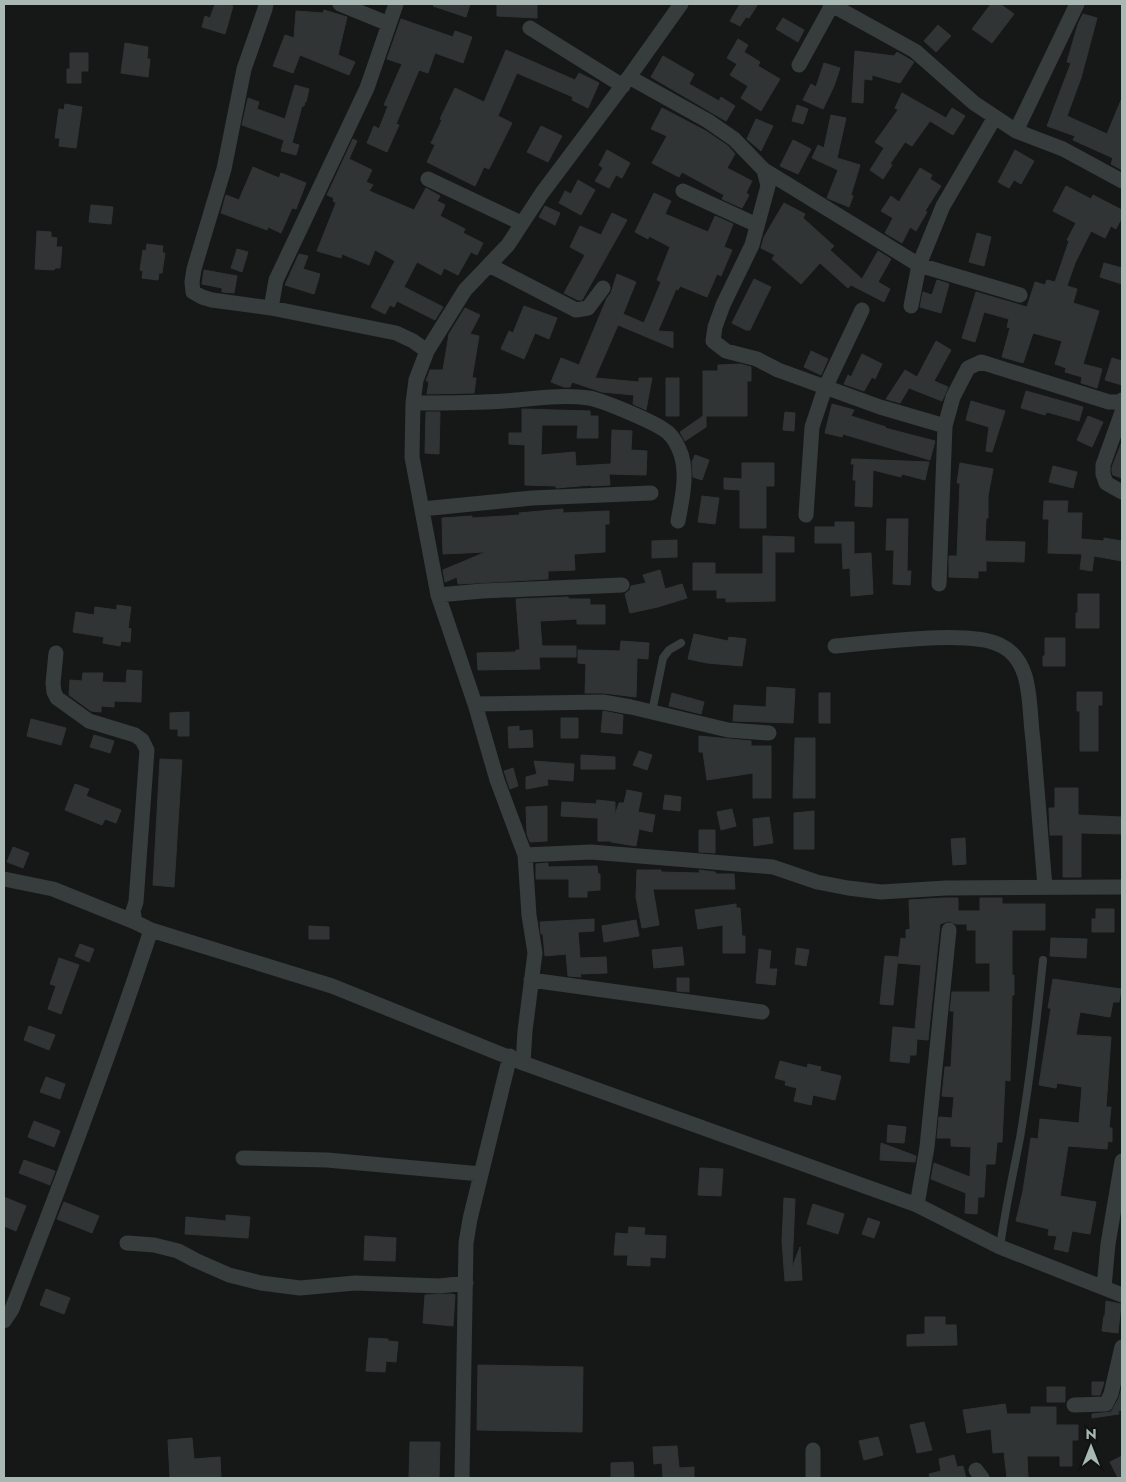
<svg xmlns="http://www.w3.org/2000/svg" width="1126" height="1482" viewBox="0 0 1126 1482" font-family="Jost,sans-serif">
	<rect width="100%" height="100%" fill="#161818"/>
	<path fill="#313434" stroke="#303434" d="M215,4L233,6L225,34L202,27L205,16L210,18Z
		M434,4H470L466,17L433,6Z
		M497,4H537V18L497,16Z
		M740,4H758L749,18L746,17L740,26L730,21Z
		M991,4H1000L1014,14L992,43L972,29Z
		M324,10L347,17L338,55L355,62L349,75L300,55L293,73L273,66L285,35L294,38L296,11L323,13Z
		M1083,14L1097,18L1081,78L1067,116L1107,134L1122,98V170L1111,164L1113,158L1073,140L1075,136L1047,126L1071,63L1067,62L1078,24Z
		M783,18L804,30L798,42L776,29Z
		M401,19L453,37L455,31L472,37L463,63L435,53L428,73L419,70L396,124L399,125L387,152L367,143L374,126L379,129L388,106L384,105L402,64L387,59Z
		M938,25L951,36L936,52L924,41Z
		M738,39L748,45L744,52L760,62L758,66L780,79L761,111L741,98L748,86L730,75L737,64L727,58Z
		M125,43L148,47L147,59H150L148,77L121,73Z
		M506,50L575,80L579,73L599,83L588,108L572,100L573,97L517,73L498,116L512,123L489,169L484,167L475,186L427,162L435,145L431,143L442,120L440,119L455,88L484,102Z
		M855,51L894,56L897,52L914,62L900,83L872,75V80L864,79L863,103L852,102Z
		M70,53H88V71H81V83H67V69H70Z
		M663,56L694,74L689,84L719,101L721,97L735,106L726,121L651,77Z
		M824,63L840,68L834,86L823,109L803,100L811,84L816,87Z
		M295,85L309,89L306,102L305,101L304,106H302L292,143L299,145L296,155L281,151L284,140L289,142L242,125L248,98L259,102L257,109L285,119Z
		M902,93L946,118L952,108L965,116L953,135L930,121L912,146L905,142L890,164L892,165L883,179L870,170L884,148L875,142L898,110L895,108Z
		M65,104L82,107L76,148L59,146L60,138H55L59,109L64,110Z
		M797,105L808,109L803,124L792,121Z
		M662,108L706,131L728,146L735,154L727,168L752,181L746,193L749,195L742,208L722,199L724,195L682,172L679,177L652,163L667,136L651,129Z
		M831,115L846,118L837,158L860,165L851,195L853,196L849,207L827,198L838,170L812,158L818,145L824,148Z
		M756,119L773,126L761,151L747,139Z
		M541,126L562,136L548,162L527,152Z
		M353,139L357,141L349,159L372,170L366,182L373,185L369,191L414,210L426,188L440,196L437,201L445,205L440,216L465,229L463,233L483,243L477,255L471,252L458,275L444,268L441,275L417,262L404,287L443,307L435,320L397,301L394,307L390,305L385,314L371,307L395,261L375,250L369,265L342,254L341,258L317,251L336,203L333,201L334,198L327,195Z
		M793,140L811,149L798,174L780,166Z
		M607,150L630,163L622,178L616,175L609,188L595,181L603,168L599,165Z
		M1015,150L1034,161L1021,184L1014,180L1009,188L998,182Z
		M253,167L279,178L281,173L306,183L296,209L292,208L281,233L268,227L267,230L221,213L226,195L239,200Z
		M920,168L932,175L930,179L941,186L925,211L927,212L916,231L910,227L902,243L885,233L893,218L881,211L891,196L899,202Z
		M578,180L595,190L581,215L559,203L565,191L571,194Z
		M1066,186L1091,199L1093,195L1122,210V217L1116,229L1111,226L1105,238L1091,231L1075,263L1067,286L1077,289L1073,303L1099,311L1083,364L1102,369L1097,388L1081,383L1082,377L1065,372L1066,368L1055,364L1062,341L1033,333L1023,363L1002,357L1010,328L1007,327L1009,319L984,312L975,342L962,338L976,292L1027,307L1035,282L1045,285L1047,280L1055,282L1069,241L1067,240L1076,223L1053,211Z
		M654,193L671,201L665,214L708,232L715,216L733,224L724,247L732,250L721,276L717,274L707,297L680,286L678,290L676,289L658,331L673,332V348L618,325L595,378L639,382V378H652L646,410L633,404L634,395L602,392L572,382L570,387H564L551,382L561,358L579,365L607,298L611,293L617,274L636,282L623,314L644,323L661,282L657,280L670,247L649,236L648,239L635,232Z
		M784,203L805,214L803,218L834,246L830,250L862,279L878,251L891,259L878,282L890,289L884,302L851,285L848,288L820,263L801,284L772,259L775,255L761,248L764,237Z
		M91,205L113,207L111,224L89,222Z
		M545,206L560,213L555,225L539,217Z
		M612,213L627,220L582,300H578L564,293L585,255L570,247L580,226L601,235Z
		M37,231L51,232V237L57,238L56,247H62L60,268H55L54,270L35,269Z
		M977,233L991,237L984,266L969,262Z
		M147,244L163,246L162,253H165L162,273H159L158,280L142,278L143,271L140,270L143,250L146,251Z
		M237,249L248,252L242,272L231,268Z
		M299,254L308,256L303,269L320,274L314,294L285,285Z
		M1104,263L1122,268V284L1100,277Z
		M204,270L237,276L234,293L222,292V288L202,284Z
		M754,279L771,287L750,330H746L732,323Z
		M937,280L949,284L941,313L920,307L923,292L932,295Z
		M524,306L557,318L549,339L535,333L524,359L501,349L509,331L513,333Z
		M465,308L480,315L470,334L479,336L472,378H476L474,393L427,394L429,381H426L430,370H443L449,334Z
		M936,341L951,350L934,381L948,387L942,401L909,388L900,403L886,399L905,370L917,377Z
		M811,351L828,359L821,375L804,367Z
		M862,354L882,364L875,379L872,377L864,391L844,384L848,375L851,377Z
		M1112,358L1122,361V385L1105,380Z
		M740,364L751,367V381H747V416H726V414V416H706V427L685,441L680,432L703,416V371H718V365Z
		M666,378H679V416H666Z
		M1026,391L1083,407L1079,421L1047,412L1045,415L1021,408Z
		M971,401L1005,411L992,452L986,451L989,427L966,420Z
		M832,404L854,410L851,416L886,427L885,428L935,441L930,460L843,434L842,437L825,433Z
		M522,409L590,411V416H598V438H577L578,425H542L541,455L575,452L576,466L611,464L612,430L632,431L631,450L647,451L646,475L609,474L610,485L591,486V485L556,488V486L525,485V445L509,444V433H522Z
		M426,412H440L439,454L425,453Z
		M785,412L795,413L794,431L783,430Z
		M1088,416L1103,422L1092,447L1077,440Z
		M1121,444H1122V478L1113,475L1112,472V467Z
		M695,455L709,460L702,480L693,477L692,462Z
		M852,459H854L929,462L925,480L902,474L901,477L873,470L872,507L855,506L856,480H853L854,464H851Z
		M742,463H774V486H766V528H740V490L724,489V478L742,479Z
		M960,463L993,469L988,496V518H986L985,541L1025,542L1024,562L986,561V571H978V578L949,577V556H957L960,483H957Z
		M1053,466L1077,472L1073,488L1049,482Z
		M702,496L719,498L715,524L698,522Z
		M1044,501H1068L1067,513H1082L1081,539L1104,541V538L1122,541V561L1094,556L1092,571L1080,569L1082,554L1048,553L1049,519H1043Z
		M563,509V513L609,511V524H605V552L574,554L575,570L548,571V579L458,584L457,577L445,582L443,570L486,552L443,554L442,518L472,516V518L520,515L519,513Z
		M887,519H908L907,571H911L910,585L893,584L894,550H886Z
		M835,522H854V554L871,553L873,594L851,596L850,568L843,569L842,543H815V527H835Z
		M763,536L794,537V552H775V601L726,602V598H717V590H693V563H715V574H763Z
		M677,540V557L652,558V541Z
		M660,570L665,589L682,584L687,598L658,607L630,613L625,594L630,590L631,586L646,583L643,575Z
		M1078,594H1099V628H1076V613H1078Z
		M568,597L569,599H590V605H605V624H577V619L540,621L542,646H576V657H539L540,669L478,670L477,653L516,652V650H520L516,599Z
		M117,605L131,607L128,628L131,629L130,642L121,641L120,646L103,643L104,637L73,632L76,612L94,615L95,607L117,610Z
		M694,634L728,641L729,637L746,639L742,666L707,663L688,659Z
		M1045,638H1065V666H1043V656H1045Z
		M621,641L649,643L648,659L637,658L636,697L604,693H585L586,664L578,663V650L620,651Z
		M127,670L142,671L141,702L114,701V707L101,706V712L91,711L69,695L70,680L82,681L83,673H103L102,682L126,683Z
		M767,687L795,689L793,723L733,721L734,705L766,707Z
		M1077,692H1102V705H1098V751H1080V711H1077Z
		M672,693L704,702L701,714L669,706Z
		M819,693H830V723H819Z
		M603,711L623,715L622,734L601,732Z
		M189,712V736H178V729H170V713Z
		M561,718H578V738H561Z
		M31,719L66,728L61,745L27,736Z
		M519,726V731L532,730L533,747L509,748L508,727Z
		M94,735L114,741L110,753L90,747Z
		M699,736L751,741V746H771V798H753V773L707,780L703,752H699Z
		M795,738H815V798H793Z
		M639,751L652,755L647,770L633,765Z
		M581,755L615,757V769H581Z
		M160,759L182,760L174,887L153,885Z
		M534,761L574,764L573,781L547,779L548,785L526,789V777L537,774Z
		M513,768L518,786L510,789L504,771Z
		M75,784L89,789L86,796L121,810L116,823L105,819L102,825L65,810Z
		M1055,788H1078V815L1121,817L1122,834L1081,833V877H1063V835H1050L1049,808H1055Z
		M627,790L642,793L638,812L655,815L652,832L639,829L636,846L611,842V841H598V818L561,816L562,802L596,804L597,800L615,802V815L619,803H624Z
		M665,795L681,797L680,811L663,809Z
		M547,806V841L530,842L527,834L526,807Z
		M732,809L736,826L721,830L717,812Z
		M814,811V849H794V813Z
		M769,817L773,843L754,846L753,819Z
		M699,830H715V853L699,852Z
		M965,838L966,864L953,865L951,839Z
		M13,847L29,853L23,868L7,862Z
		M548,863V867L597,866L598,874H600V890L587,891V897H569V879H536V864Z
		M637,870H661V872L700,873L699,870L715,872L716,874H734L735,889H653L659,925L642,928L636,897Z
		M943,898H958V911H980V898H1002V904H1045V930H1012V975H1014V995H1012L1010,1081L1005,1080L1002,1142H997L995,1164H986L984,1197H978L977,1214L965,1213L966,1193L931,1179L934,1163L970,1177L971,1147L951,1146V1138H937L939,1117L952,1118L954,1097L942,1096L945,1067H951L954,1011H950L952,992H990V963H976V930H967V924H956L949,921L940,924L928,1040L917,1039L916,1055H910L909,1063L890,1061L893,1027L915,1029L921,965L898,963L901,938L906,939V930L910,929L909,900Z
		M736,904V908H740L742,936H745V953H723V925L698,929L695,910Z
		M1096,909H1114V932H1092V919H1096Z
		M594,919V931L578,932L580,958L606,957L607,973L580,974L581,977L568,976L566,954L545,956L543,934H541L540,922Z
		M636,920L639,936L604,942L602,926Z
		M309,926L329,927V939H309Z
		M1051,938L1087,939L1086,958L1050,956Z
		M80,944L94,949L89,962L75,956Z
		M682,947L684,965L654,968L652,950Z
		M797,948L809,950L806,966L795,964Z
		M759,949L771,951L769,969H777L775,985L756,983Z
		M885,956L898,957L893,1005L880,1004Z
		M59,958L79,965L61,1014L48,1009L56,986L50,984Z
		M677,978H689V992L677,991Z
		M1053,979L1121,989L1119,1002H1113L1110,1017L1080,1012L1076,1035L1111,1037L1106,1107H1111L1109,1128H1112V1142L1108,1141L1107,1149L1068,1146L1060,1196L1096,1202L1090,1234L1072,1231L1068,1252L1054,1249L1057,1236L1048,1235L1049,1229L1016,1221L1023,1191L1031,1138L1038,1139L1040,1119L1079,1123L1082,1087L1057,1083L1056,1088L1039,1085L1051,1008H1048Z
		M29,1026L55,1035L49,1050L24,1040Z
		M780,1061L807,1068L808,1064L821,1067L820,1071L841,1076L835,1100L813,1095L811,1105L794,1101L797,1088L785,1085L786,1081L775,1078Z
		M46,1077L65,1084L60,1099L40,1092Z
		M34,1121L60,1131L54,1147L28,1137Z
		M888,1125L906,1127L904,1143L887,1142Z
		M881,1143L916,1156L915,1162L880,1160Z
		M24,1160L55,1171L50,1185L19,1173Z
		M700,1168L723,1169L721,1196L698,1195Z
		M4,1197L26,1206L16,1231L4,1226Z
		M784,1198L795,1199L792,1268L800,1247L802,1280L785,1281L782,1241Z
		M64,1202L99,1216L92,1233L57,1219Z
		M813,1204L844,1214L838,1234L807,1224Z
		M226,1215L250,1217L248,1238L185,1234L186,1217L226,1221Z
		M868,1218L880,1222L874,1238L862,1234Z
		M629,1227L645,1228L644,1235L666,1236L665,1258L650,1257V1266L627,1265L628,1255H614L616,1233L628,1234Z
		M365,1236L396,1238L395,1261L364,1260Z
		M46,1289L70,1298L64,1314L40,1305Z
		M451,1294L455,1295L453,1326L423,1323L425,1295Z
		M1106,1301L1121,1304L1118,1333L1102,1331L1104,1316H1105Z
		M925,1317H945V1325H956L957,1345L907,1346V1335L925,1334Z
		M369,1338L388,1339V1341L398,1342L396,1362L386,1361L385,1372L366,1371Z
		M478,1365L583,1367L582,1432L477,1430Z
		M1092,1382H1104L1100,1395H1092Z
		M1047,1387H1065V1402H1047Z
		M1122,1387V1410L1118,1411L1119,1414L1092,1418V1414L1111,1412L1119,1398Z
		M1005,1404L1007,1414H1031V1407H1056V1425H1078V1440H1072V1466H1060V1456H1027L1028,1478H1007L1004,1452L993,1453L991,1429L967,1433L963,1410Z
		M924,1422L932,1450L917,1453L910,1425Z
		M878,1437L883,1455L864,1460L859,1441Z
		M192,1438L194,1459L220,1457L221,1477L170,1478L168,1440Z
		M410,1442H440L439,1478H409Z
		M677,1446L679,1468L694,1467V1478H663L662,1463L654,1464L653,1447Z
		M954,1455L957,1467L963,1466L966,1478H930L929,1474L941,1471L939,1459Z
		M1122,1456V1478H1118L1110,1462Z
		M633,1462L634,1478H611V1463Z"/>
	<g fill="none" stroke-linecap="round" stroke-linejoin="round">
		<path stroke="#363d3c" stroke-width="8" d="M652,712L663,658L669,650L681,643
			M1000,1247C1005,1210 1013,1174 1020,1138C1030,1079 1037,1019 1043,960"/>
		<path stroke="#363d3c" stroke-width="15" d="M266,4L265,9L244,69L224,169L194,269L192,282L193,292L202,297L212,300L271,308L396,333L413,341L427,351
			M340,4L389,24
			M830,4L915,51L974,103L1016,131L1063,149L1122,181
			M530,28L623,86
			M799,65L832,5
			M629,77L708,121L734,139L764,170L768,186L752,245L723,305L715,327L713,341L726,351L757,359L778,370L880,407L945,426
			M1016,131L1077,4
			M764,170L919,265L1020,295
			M428,179L521,223
			M683,191L757,225
			M489,265L576,310L588,308L603,288
			M911,306L919,265L943,206L995,117
			M271,308L276,280L367,88L396,4
			M413,403C444,403 474,403 505,401C532,399 561,394 589,398C602,400 651,421 663,429C670,433 676,442 679,449C689,471 682,499 678,521
			M1122,412L1103,465V474L1106,483L1122,492
			M422,509L532,498L651,493
			M806,515L812,427L825,388L862,310
			M939,584L945,426L953,397L968,368L981,362L1109,402H1119L1122,400
			M438,595L482,591L622,585
			M835,646C872,643 969,629 1000,645C1013,651 1021,663 1025,676C1031,696 1030,720 1033,740C1037,789 1041,838 1045,887
			M56,653L53,683L54,692L57,698L89,721L135,735L142,740L147,750L136,902L133,911L135,922
			M475,704L603,702L631,707L728,730L769,733
			M525,855L591,852L773,867L817,882L848,888L881,892L946,888L1122,887
			M4,879L53,889L135,922L151,930L332,986L523,1063L917,1205L1000,1247L1122,1295
			M531,980L762,1012
			M523,1063L525,1031L535,953L529,915L525,855L497,780L475,704L438,595L412,457L413,403L416,380L427,351L465,290L508,245L542,193L629,77L681,4
			M243,1158L327,1160L481,1174
			M917,1205L927,1147L949,930
			M127,1243L154,1245L178,1251L195,1260L229,1275L261,1283L300,1288L355,1283L440,1286L466,1283
			M1104,1287L1108,1244L1122,1161
			M4,1321L12,1309C61,1184 109,1058 151,930
			M1074,1405L1106,1404L1111,1394L1122,1347
			M976,1470L982,1478
			M462,1478L466,1243L470,1219L510,1056
			M813,1478V1450"/>
	</g>
	<rect width="1126" height="1482" fill="none" stroke="#a7b9b2" stroke-width="10"/>
	<g transform="translate(1091 1447)" stroke="#111313" stroke-width="4" paint-order="stroke">
	<path d="M0-4L9 19L0 12L-9 19Z" fill="#a7b9b2"/>
	<text y="-8" font-size="14" font-weight="bold" text-anchor="middle" fill="#a7b9b2">N</text>
	</g>
</svg>
